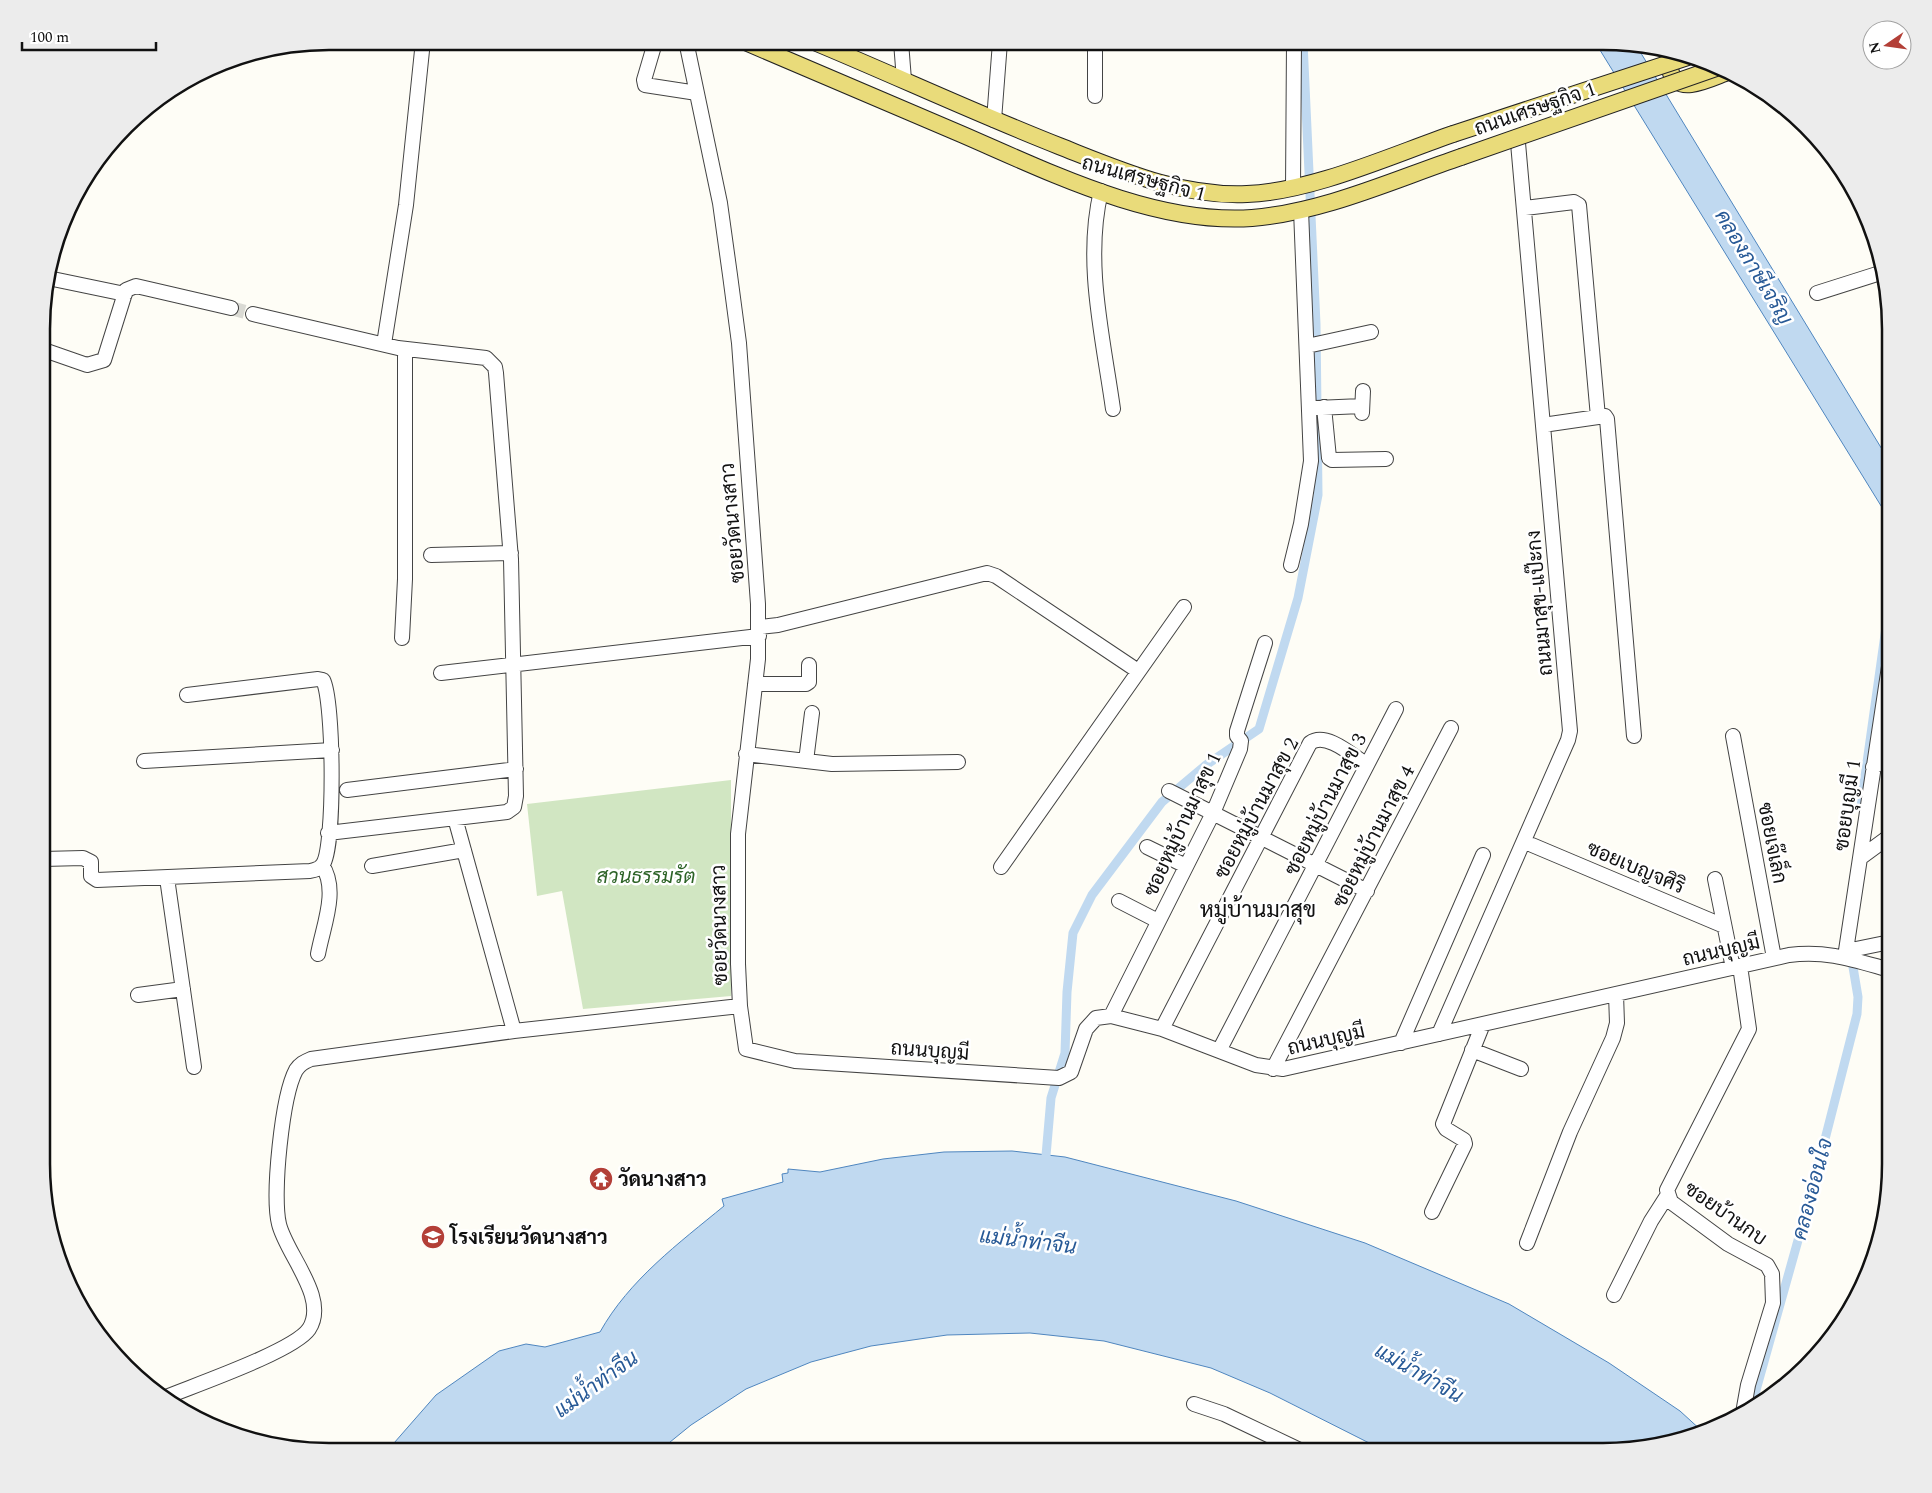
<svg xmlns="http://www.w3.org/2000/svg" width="1932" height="1493" viewBox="0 0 1932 1493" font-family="Spectral,Sarabun,serif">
	<rect width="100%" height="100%" fill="#fefdf6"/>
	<path fill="#d1e6c2" d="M731,780V996L583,1009L562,891L537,896L527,804Z"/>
	<path fill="#c0d9f0" stroke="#4f86bf" d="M1595,42H1622L1636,45L1891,464V522Z
		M1012,1151L1065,1157L1236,1201L1365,1243L1509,1304L1609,1363L1680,1411L1703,1432L1603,1452H1387L1270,1393L1211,1368L1104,1341L1030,1333L947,1335L871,1346L811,1362L746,1389L691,1425L659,1451H387L436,1395L499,1351L526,1344L545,1347L600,1332C629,1280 679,1243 724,1206L722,1199L783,1182L782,1174L788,1173V1169L820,1172L883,1159L944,1152Z"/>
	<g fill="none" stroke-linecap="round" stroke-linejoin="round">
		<path stroke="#c0d9f0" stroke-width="9" d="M1861,805L1891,592
			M1045,1167L1051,1098L1065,1053L1067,992L1073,933L1092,895L1162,802L1206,765L1259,729L1298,598L1318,495L1316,324L1303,42
			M1751,1408L1811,1194L1857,1014L1858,997L1853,967"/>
		<path stroke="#dadad4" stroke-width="14" stroke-dasharray="14 7" stroke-linecap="butt" d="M231,308L253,314"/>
		<g stroke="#444" stroke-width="16">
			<path id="minor" d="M686,41L720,203L730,275L739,343L758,604V659L738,834V964L740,1006L746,1049L795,1061L1059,1078L1071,1072L1086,1029L1096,1018L1111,1016L1162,1029L1256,1065L1283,1069L1789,955C1827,950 1854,960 1890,970
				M901,42L904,80
				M654,46L644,80L645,85L697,93
				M1095,96V42
				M994,120L1000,42
				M1293,188L1294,42
				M1101,191C1084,262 1103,337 1113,409
				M1525,208L1574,202L1579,205L1598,417
				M48,278L125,294
				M1817,293L1880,273
				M253,314L398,348L486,358L495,367L496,373L511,559L516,796L514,807L507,812L328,833
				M384,344L406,205L423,41
				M1307,346L1371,332
				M44,350L87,365L104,360L126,290L136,286L231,308
				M1324,407L1329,458L1332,460L1386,459
				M1316,408L1362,406
				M1362,413L1363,391
				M1543,425L1598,417L1605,416L1607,419L1634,736
				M431,555L511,553
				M1291,565L1301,524L1311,461L1301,210
				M759,627L778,625L987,573L996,576L1138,671
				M402,638L405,579V349
				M441,673L759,636
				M755,684H806L809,682V665
				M1733,736L1774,958
				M746,754L832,764L958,762
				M144,761L332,750
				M806,761L812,713
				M1873,767L1890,758
				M347,790L516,769
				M1169,791L1367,891
				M455,818L514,1031
				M1532,845L1724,926
				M1147,847L1186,866
				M1860,858L1890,836
				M43,859L83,858L91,862V876L97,880L310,871C315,870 320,869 323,864C335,846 334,701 323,680L318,679L187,695
				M372,866L464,850
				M1001,867L1184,607
				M167,878L194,1067
				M1715,879L1733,968
				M1119,901L1158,921
				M1846,951L1890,942
				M318,954C323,926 339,890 322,865
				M1845,957L1890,660
				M1740,966L1749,1029L1667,1190L1671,1202L1728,1244L1767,1265L1772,1274L1773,1303L1748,1385L1743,1413
				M138,995L183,989
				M1111,1016L1213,813L1240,749L1241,741L1237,736V731L1265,643
				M1162,1029L1310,743C1326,731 1353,756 1367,765
				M1439,1034L1568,740L1570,731L1518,143
				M1401,1043L1483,855
				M1220,1049L1396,709
				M1472,1050L1521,1069
				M1273,1069L1451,728
				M1432,1212L1465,1144L1464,1140L1446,1129L1443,1124L1483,1024
				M1527,1243L1570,1132L1613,1038L1617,1023L1616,994
				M1614,1295L1651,1221L1667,1196
				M166,1397C195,1385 294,1351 309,1329C329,1298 286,1254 279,1224C272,1195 282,1096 296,1070C300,1064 304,1062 311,1059L514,1031L740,1006
				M1194,1404L1224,1414L1304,1452"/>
		</g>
		<g stroke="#222" stroke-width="18">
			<path id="major" d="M743,41C815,72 888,103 961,134C1049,172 1154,225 1252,218C1324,212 1393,180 1461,157
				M812,41C894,75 975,113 1059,146C1120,170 1180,197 1247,194C1311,192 1392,155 1453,134
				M1675,54C1670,59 1669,66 1671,73C1679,96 1713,77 1728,72"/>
		</g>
		<use href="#minor" stroke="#fff" stroke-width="14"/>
		<use href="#major" stroke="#e9db7a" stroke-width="16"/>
		<g stroke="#222" stroke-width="18" stroke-linecap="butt">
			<path id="major-bridge" d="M1453,134L1688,57
				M1461,157L1719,67"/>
		</g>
		<use href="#major-bridge" stroke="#e9db7a" stroke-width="16"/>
	</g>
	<defs>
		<g id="temple-disc" transform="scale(1.25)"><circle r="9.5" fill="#b33f37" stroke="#fff"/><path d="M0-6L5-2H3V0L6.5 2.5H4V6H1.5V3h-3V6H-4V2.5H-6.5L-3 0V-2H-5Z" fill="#fff"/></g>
		<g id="school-disc" transform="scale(1.25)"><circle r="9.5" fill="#b33f37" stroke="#fff"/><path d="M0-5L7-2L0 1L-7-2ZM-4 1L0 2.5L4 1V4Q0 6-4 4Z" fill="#fff"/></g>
	</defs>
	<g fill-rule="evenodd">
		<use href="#temple-disc" x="601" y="1179"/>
		<use href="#school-disc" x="433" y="1237"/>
	</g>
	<g text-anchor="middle" stroke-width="5" stroke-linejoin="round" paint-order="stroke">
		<g font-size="20" fill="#111" stroke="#fff">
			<text transform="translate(1535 108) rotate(-19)" y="7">ถนนเศรษฐกิจ 1</text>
			<text transform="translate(1144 178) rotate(15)" y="7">ถนนเศรษฐกิจ 1</text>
			<text transform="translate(732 523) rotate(-95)" y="7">ซอยวัดนางสาว</text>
			<text transform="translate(1539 603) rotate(-95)" y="7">ถนนมาสุข-แป๊ะกง</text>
			<text transform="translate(1325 804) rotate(-63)" y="7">ซอยหมู่บ้านมาสุข 3</text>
			<text transform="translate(1847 805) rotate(-82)" y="7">ซอยบุญมี 1</text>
			<text transform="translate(1256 808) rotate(-62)" y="7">ซอยหมู่บ้านมาสุข 2</text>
			<text transform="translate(1182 824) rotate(-65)" y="7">ซอยหมู่บ้านมาสุข 1</text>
			<text transform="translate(1373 836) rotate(-63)" y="7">ซอยหมู่บ้านมาสุข 4</text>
			<text transform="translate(1773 843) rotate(79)" y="7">ซอยเจ๊เล็ก</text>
			<text transform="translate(1636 867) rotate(23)" y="7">ซอยเบญจศิริ</text>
			<text transform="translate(719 925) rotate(-91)" y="7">ซอยวัดนางสาว</text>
			<text transform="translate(1721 950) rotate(-13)" y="7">ถนนบุญมี</text>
			<text transform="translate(1326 1039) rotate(-13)" y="7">ถนนบุญมี</text>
			<text transform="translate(930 1050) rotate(4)" y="7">ถนนบุญมี</text>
			<text transform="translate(1726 1213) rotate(35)" y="7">ซอยบ้านกบ</text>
		</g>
		<g font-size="20" font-style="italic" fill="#2d6327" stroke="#fff">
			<text x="646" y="883">สวนธรรมรัต</text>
		</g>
		<g font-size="20" font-weight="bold" fill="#111" stroke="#fff" text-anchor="start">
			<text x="618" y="1186">วัดนางสาว</text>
			<text x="450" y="1244">โรงเรียนวัดนางสาว</text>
		</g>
		<g font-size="21" font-style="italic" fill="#275996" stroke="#fff">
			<text transform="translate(1754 267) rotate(59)" y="7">คลองภาษีเจริญ</text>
			<text transform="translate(1812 1189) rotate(-75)" y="7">คลองอ่อนใจ</text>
			<text transform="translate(1028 1241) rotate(7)" y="7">แม่น้ำท่าจีน</text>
			<text transform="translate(1419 1373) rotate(30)" y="7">แม่น้ำท่าจีน</text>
			<text transform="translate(596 1384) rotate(-36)" y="7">แม่น้ำท่าจีน</text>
		</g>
		<g font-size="22" fill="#111" stroke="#fff">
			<text x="1258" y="917">หมู่บ้านมาสุข</text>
		</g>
	</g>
	<path d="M0 0H1932V1493H0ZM329 50H1603A279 279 0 0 1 1882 329V1164A279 279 0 0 1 1603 1443H329A279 279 0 0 1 50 1164V329A279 279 0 0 1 329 50Z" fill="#ececec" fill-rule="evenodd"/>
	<path fill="none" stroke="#111" stroke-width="2.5" d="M329 50H1603A279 279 0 0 1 1882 329V1164A279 279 0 0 1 1603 1443H329A279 279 0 0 1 50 1164V329A279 279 0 0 1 329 50Z"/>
	<g transform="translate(1887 45) rotate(257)"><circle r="24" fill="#ffffff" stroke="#a0a0a0"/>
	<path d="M0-4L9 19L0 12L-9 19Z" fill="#b33f37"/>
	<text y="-8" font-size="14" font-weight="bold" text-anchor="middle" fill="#111111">N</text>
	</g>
	<path d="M22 42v8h134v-8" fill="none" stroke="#111111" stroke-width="2.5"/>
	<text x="30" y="42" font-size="15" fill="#111111" stroke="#ffffff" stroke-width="4" paint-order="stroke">100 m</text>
</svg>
